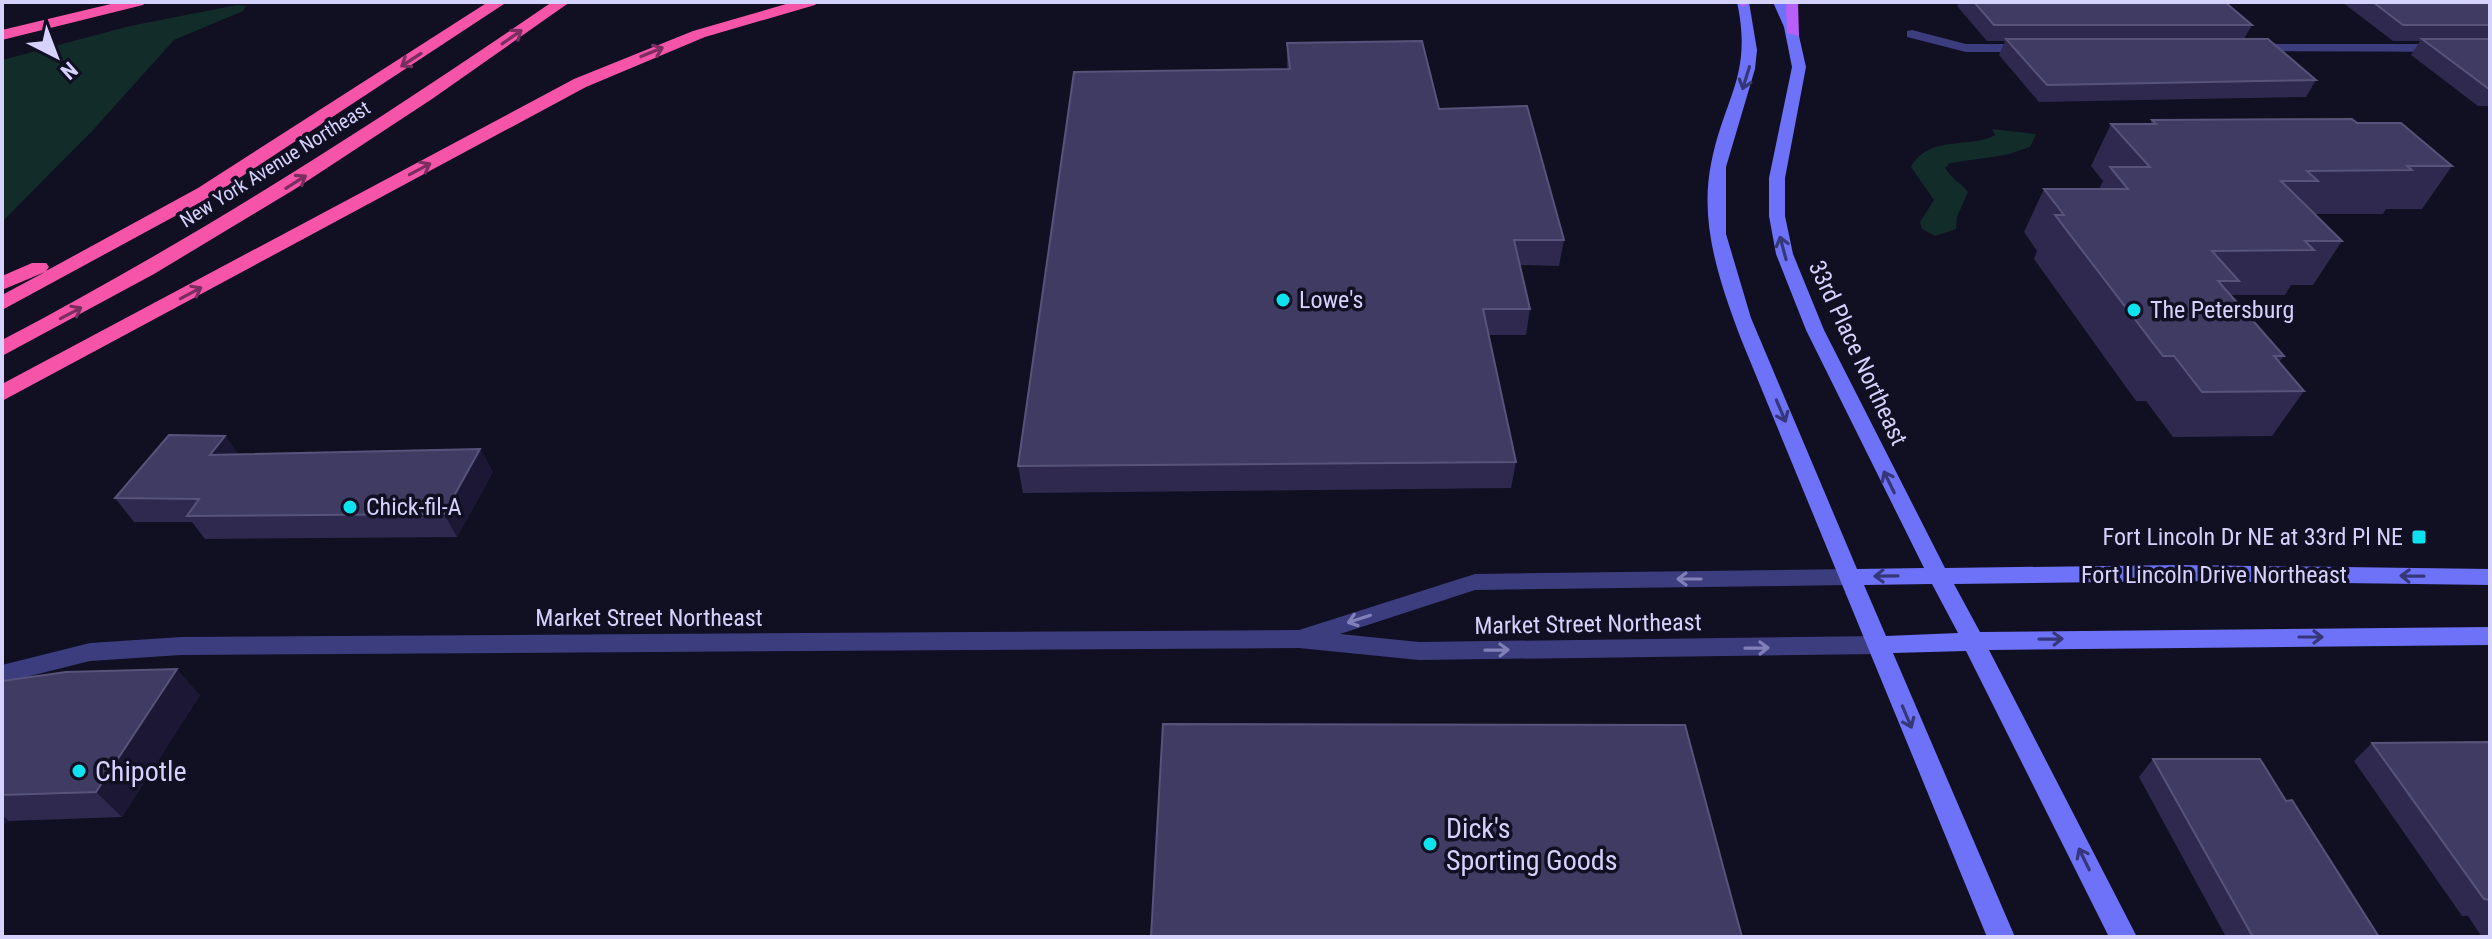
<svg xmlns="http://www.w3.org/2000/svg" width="2492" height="939" viewBox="0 0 2492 939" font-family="'Roboto Condensed',sans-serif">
	<rect width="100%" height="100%" fill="#110f22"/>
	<path fill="#122c2a" d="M237,5L246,6L243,11L174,40L93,130L2,222V60L130,26Z
		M1992,129L2036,134L2030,147L2006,155L1950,163L1945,168C1951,178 1961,183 1968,192L1957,217L1956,229L1935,236L1922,229L1920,222L1934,200L1911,167C1929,134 1972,149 1995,135Z"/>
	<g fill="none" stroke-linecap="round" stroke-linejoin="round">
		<path fill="#3c3d7f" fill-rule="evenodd" d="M1912,30L1966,44H2026L2033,48L2026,52H1966L1907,37V31Z
			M2254,44H2490V52L2249,51V45Z
			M1851,569L1859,571L1862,577L1859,583L1851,585L1475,590L1340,634L1419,642L1878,636L1886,639L1889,645L1886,651L1878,654L1419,660L1299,648L181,655L90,661L2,683V665L90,643L181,637L1299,630L1475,574Z"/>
		<path fill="#6e72f8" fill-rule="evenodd" d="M1737,2H1749L1757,50L1755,69L1726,167V234L1751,318L1857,569L1924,568L1806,330L1776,254L1769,216V178L1792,67L1784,27L1773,2H1785L1797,27L1806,67L1785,178V216L1793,254L1824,330L1945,568L2180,565L2490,569V585L2180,581L1954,584L1980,632L2490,627V645L1989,650L2137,937H2109L1966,651L1893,653L2015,937H1987L1741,339C1720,283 1699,224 1711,164C1724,97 1753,76 1737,2ZM1932,584L1958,633L1886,636L1864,585Z"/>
		<path fill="#b75ff7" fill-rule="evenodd" d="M1736,2H1749V3L1743,7Z
			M1786,2H1798L1799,36L1787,33Z"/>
		<path fill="#f654a9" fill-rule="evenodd" d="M119,2H146L143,5L2,40V30Z
			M488,2H507L212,196L2,310V295L45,272L2,290V276L32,263H46L49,267L46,271L198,188Z
			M552,2H570L432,99L295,189L154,274L2,356V340C193,240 374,124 552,2Z
			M793,2H818L815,5L705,37L586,87L2,401V384L574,79L693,31Z"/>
	</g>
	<path fill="#2f294f" d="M1959,2H2225L2252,25L2244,39L2316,80L2306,97L2039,102L1999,55L2005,41H1987L1957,6Z
		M2342,2H2490V106H2478L2411,55L2420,41H2393Z
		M1287,43L1439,109L1564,240L1559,266L1520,265L1530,309L1526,335H1488L1516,462L1511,488L1023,493L1018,466L1287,69Z
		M2152,120L2357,123L2452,166L2422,209H2386L2383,214H2315L2342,241L2313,285H2291L2285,295H2230L2284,356L2279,362L2304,391L2272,436L2173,437L2146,401H2136L2034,259L2037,251L2024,232L2044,189H2099L2103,181L2091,166L2111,124H2150Z
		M225,436L238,454L480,449L493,472L457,537L205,539L192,522H134L115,498Z
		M2,681L200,695L122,817L9,821L2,825Z
		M2372,743L2490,745V937H2482L2468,916H2462L2354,761Z
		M2153,759L2286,801L2379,937H2226L2139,777Z"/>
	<path fill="#1b1735" d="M225,436L242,459L210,455Z
		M480,449L493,472L457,537L444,514Z
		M177,669L200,695L122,817L96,792Z
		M2,815L9,821L2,825Z"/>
	<path fill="#403b62" stroke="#58537a" stroke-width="2" d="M1974,2H2225L2252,25H1994Z
		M2373,2H2490V25H2403Z
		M2006,39H2268L2316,80L2047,85Z
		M2422,39H2490V89H2489Z
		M1422,41L1439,109L1527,106L1564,240H1514L1530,309H1483L1516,462L1018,466L1074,72L1290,69L1287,43Z
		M2352,119L2357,123H2401L2452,166H2407L2412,170L2307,171L2318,181H2281L2342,241H2305L2314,250L2212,251L2239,281H2218L2284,356H2274L2304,391L2202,392L2174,356H2163L2055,215H2064L2044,189H2128L2110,167H2150L2111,124H2156L2152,120Z
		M169,435L225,436L210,455L480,449L444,514L187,516L199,499L115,498Z
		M177,669L96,792L2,795V681L66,672Z
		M1163,724L1685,725L1742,937H1151Z
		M2488,742L2490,745V900L2484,899L2372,743Z
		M2153,759H2260L2286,801L2292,800L2379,937H2253Z"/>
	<defs><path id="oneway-shaft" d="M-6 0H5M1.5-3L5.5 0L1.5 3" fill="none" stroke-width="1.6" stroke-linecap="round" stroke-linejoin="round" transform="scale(2)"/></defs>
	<g stroke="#782e5f">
		<use href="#oneway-shaft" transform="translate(512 37) rotate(-35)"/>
		<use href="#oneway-shaft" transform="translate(652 52) rotate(-22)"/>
		<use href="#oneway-shaft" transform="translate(411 60) rotate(147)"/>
		<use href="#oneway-shaft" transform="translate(420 169) rotate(-28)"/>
		<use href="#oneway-shaft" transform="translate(296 182) rotate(-32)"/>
		<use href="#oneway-shaft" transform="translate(191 293) rotate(-28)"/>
		<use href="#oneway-shaft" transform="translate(71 313) rotate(-28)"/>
	</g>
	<g stroke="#363778">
		<use href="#oneway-shaft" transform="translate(1746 78) rotate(107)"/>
		<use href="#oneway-shaft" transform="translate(1783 248) rotate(-105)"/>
		<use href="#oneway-shaft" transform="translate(1781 411) rotate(67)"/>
		<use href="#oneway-shaft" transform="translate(1889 482) rotate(-116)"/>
		<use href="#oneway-shaft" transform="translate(1886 576) rotate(179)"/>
		<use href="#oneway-shaft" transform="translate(2412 576) rotate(-179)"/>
		<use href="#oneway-shaft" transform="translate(2311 637)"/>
		<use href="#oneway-shaft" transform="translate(2051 639) rotate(-1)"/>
		<use href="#oneway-shaft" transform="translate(1907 717) rotate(67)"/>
		<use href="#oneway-shaft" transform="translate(2084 859) rotate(-116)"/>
	</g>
	<g stroke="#8180b8">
		<use href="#oneway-shaft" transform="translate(1689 579) rotate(180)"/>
		<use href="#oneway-shaft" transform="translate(1359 619) rotate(162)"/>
		<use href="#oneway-shaft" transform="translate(1757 648) rotate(-1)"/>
		<use href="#oneway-shaft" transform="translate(1497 650) rotate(-1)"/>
	</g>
	<g fill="#0ce3ef" stroke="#110f22" stroke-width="3">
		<circle cx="1283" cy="300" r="8"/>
		<circle cx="2134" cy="310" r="8"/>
		<circle cx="350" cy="507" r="8"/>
		<rect x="2411" y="529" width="16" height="16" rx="4"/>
		<circle cx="79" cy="771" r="8"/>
		<circle cx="1430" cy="844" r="8"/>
	</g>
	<g text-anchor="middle" stroke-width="7" stroke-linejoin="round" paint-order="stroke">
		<g font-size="20" fill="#d5d2fd" stroke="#110f22">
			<text transform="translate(275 164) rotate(-32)" y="7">New York Avenue Northeast</text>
		</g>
		<g font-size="24" fill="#d5d2fd" stroke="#110f22" text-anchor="start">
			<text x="1299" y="308">Lowe's</text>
			<text x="2150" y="318">The Petersburg</text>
			<text x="366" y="515">Chick-fil-A</text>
			<text x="2403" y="545" text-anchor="end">Fort Lincoln Dr NE at 33rd Pl NE</text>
		</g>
		<g font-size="24" fill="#d5d2fd" stroke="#110f22">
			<text transform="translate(1858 353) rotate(65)" y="8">33rd Place Northeast</text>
			<text x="2214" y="583">Fort Lincoln Drive Northeast</text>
			<text x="649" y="626">Market Street Northeast</text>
			<text transform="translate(1588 624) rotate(-1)" y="8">Market Street Northeast</text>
		</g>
		<g font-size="28" fill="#d5d2fd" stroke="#110f22" text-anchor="start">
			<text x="95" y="781">Chipotle</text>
			<text x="1446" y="838">Dick's<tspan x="1446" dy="32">Sporting Goods</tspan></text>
		</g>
	</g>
	<rect width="2492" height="939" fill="none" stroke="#d5d2fd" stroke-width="8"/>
	<g transform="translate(56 56) rotate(138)" stroke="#110f22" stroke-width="6" paint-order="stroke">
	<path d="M0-6L14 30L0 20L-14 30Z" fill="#d5d2fd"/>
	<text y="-12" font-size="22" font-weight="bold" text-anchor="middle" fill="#d5d2fd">N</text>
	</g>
</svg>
